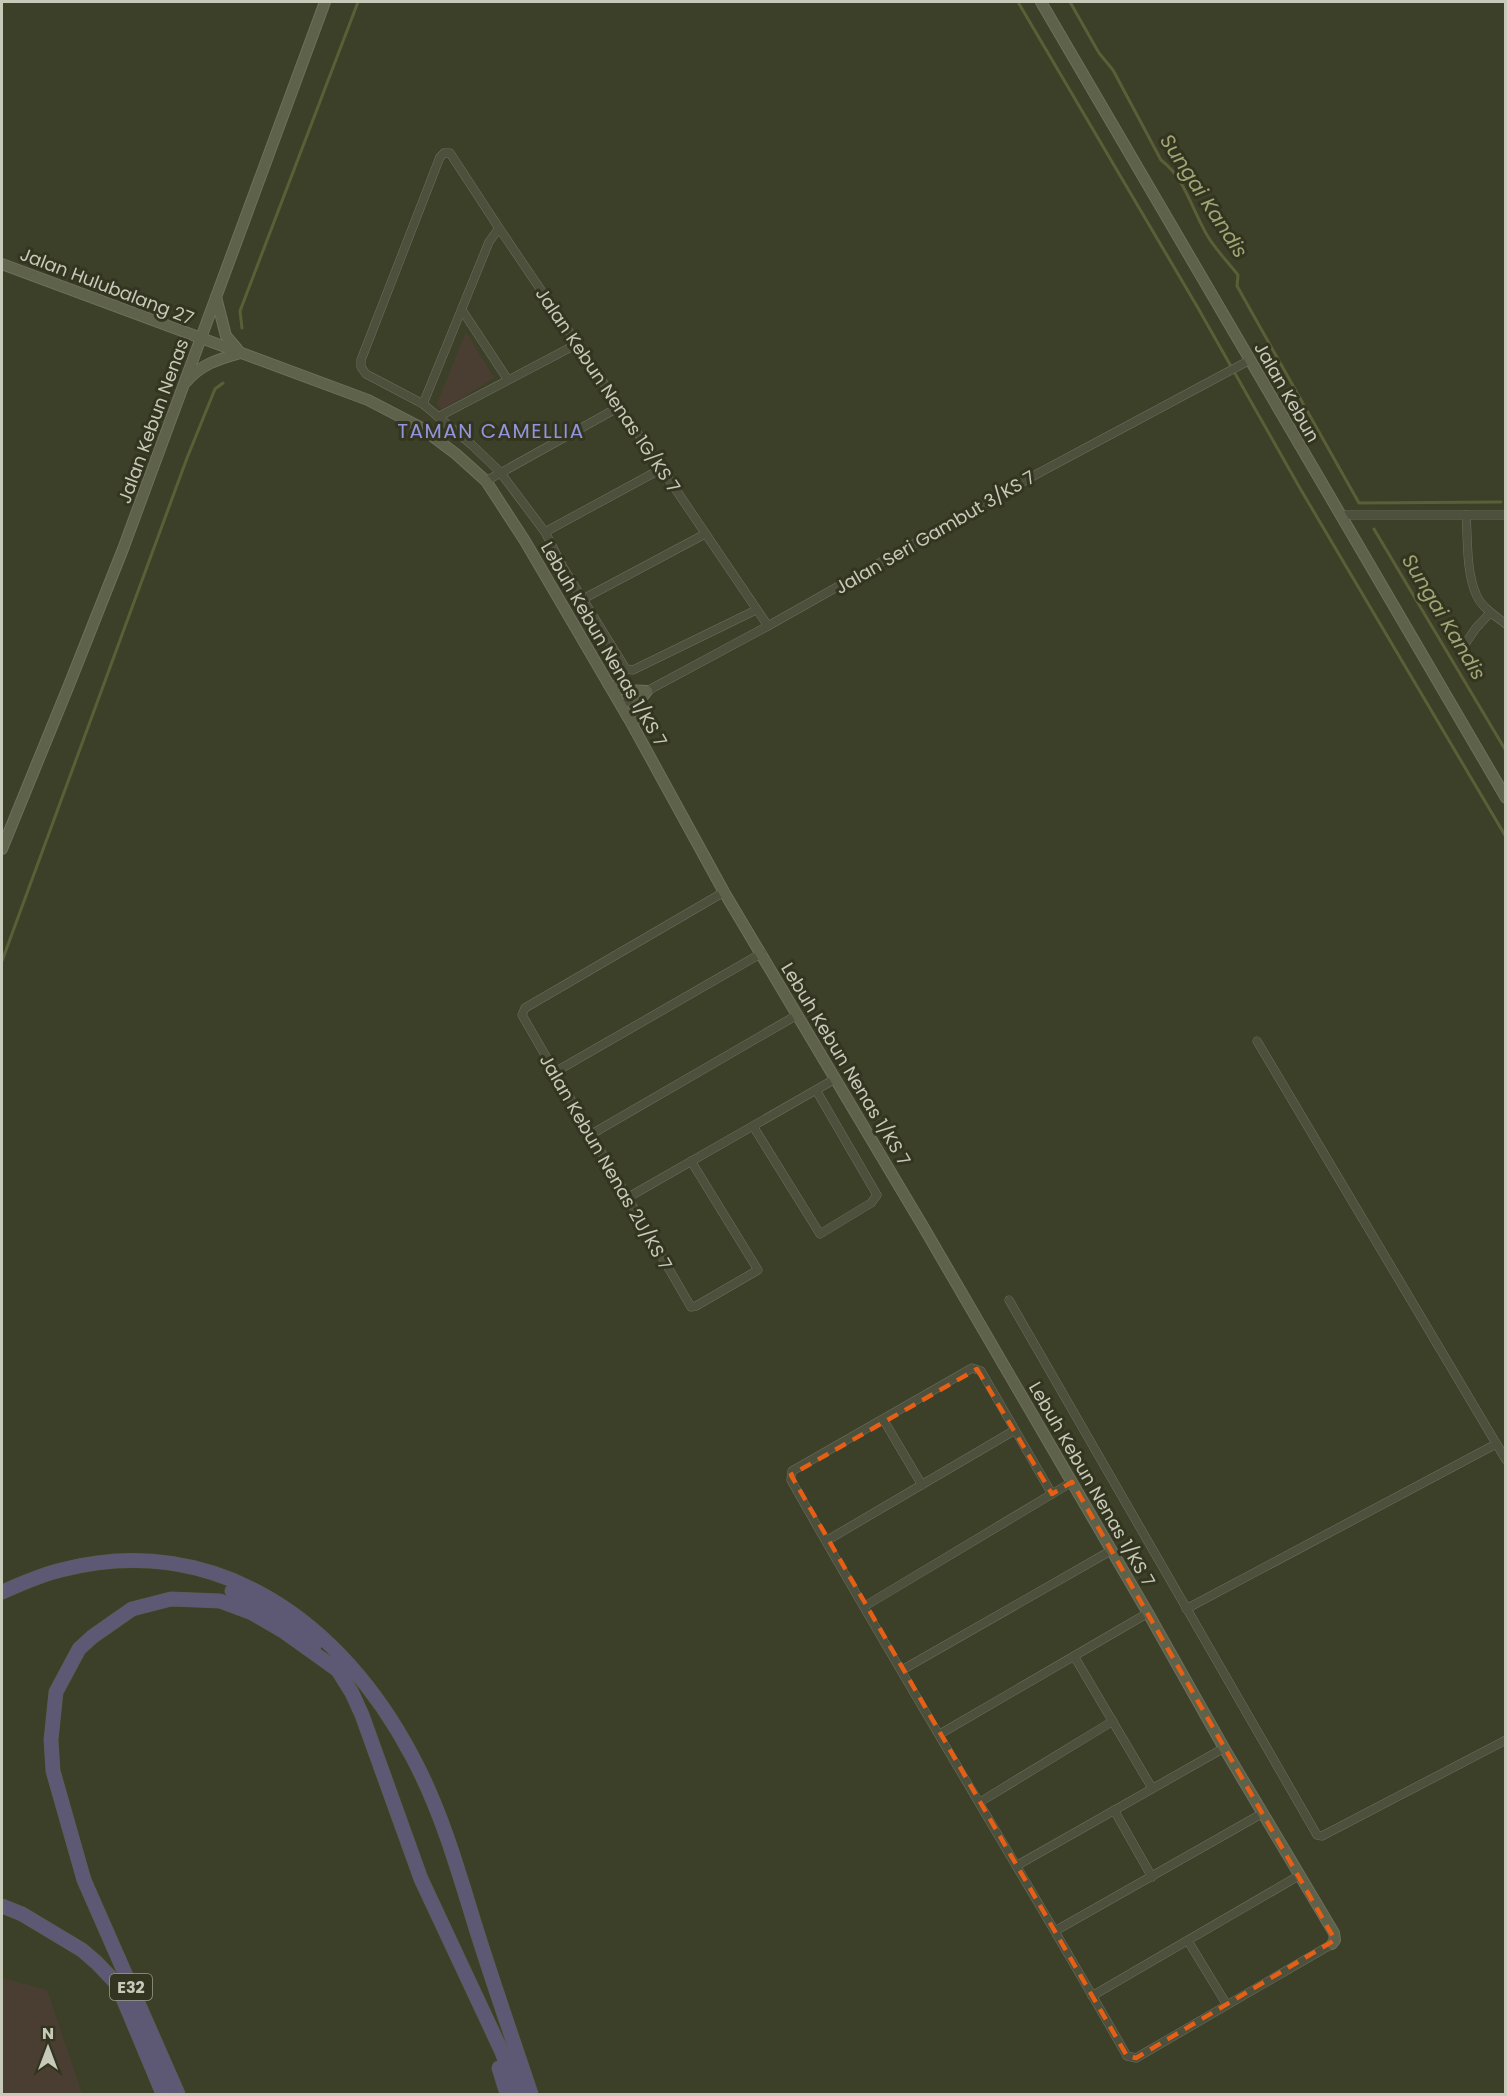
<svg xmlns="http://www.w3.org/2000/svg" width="1507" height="2096" viewBox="0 0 1507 2096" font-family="Poppins,sans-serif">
  <rect width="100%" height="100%" fill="#3d4028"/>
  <g fill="#4a3e32">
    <path d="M466,332l28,46 -52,32 -5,-6z"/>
    <path d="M2,1978l45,12 35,104h-80z"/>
  </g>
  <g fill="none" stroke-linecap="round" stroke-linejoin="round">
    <g stroke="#5a5f37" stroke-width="3">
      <path d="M1018,2l180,306 103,182 205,347"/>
      <path d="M1070,2l29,51 14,17 48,90c24,18 31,50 46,75 8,14 21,27 31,40l-1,11 122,217 142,-1"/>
      <path d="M242,328l-2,-17 118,-309"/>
      <path d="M1374,529l132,222"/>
      <path d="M2,961l185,-503 28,-69 8,-6"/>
    </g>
    <defs>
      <g id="street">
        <path d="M462,310l46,70"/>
        <path d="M423,404l66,-162 10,-14"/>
        <path d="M438,417l139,-73"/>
        <path d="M486,481l133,-74"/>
        <path d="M1341,515h165"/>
        <path d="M1466,515c2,25 0,56 10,79 5,13 19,22 30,30"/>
        <path d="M545,532l116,-63"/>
        <path d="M583,599l122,-65"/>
        <path d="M756,610l-123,60 -7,-1 -63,-102 -18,-35 -45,-60 -28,-27 -49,-41 -57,-30 -5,-7v-7l79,-203 4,-4h6l49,75 269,398"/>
        <path d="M1463,647l13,-19 14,-15"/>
        <path d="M621,705l147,-79 269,-152 213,-114"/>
        <path d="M1257,1041l249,419"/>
        <path d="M555,1072l207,-119"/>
        <path d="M753,1126l67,108 51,-31 6,-8 -61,-105"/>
        <path d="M590,1135l207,-120"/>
        <path d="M691,1161l67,109 -62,36 -5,1 -169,-292 3,-7 199,-116"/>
        <path d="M627,1198l208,-119"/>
        <path d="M1009,1300l308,535 5,1 184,-96"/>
        <path d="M883,1419l39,66"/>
        <path d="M1052,1494l-71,-123 -9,-3 -180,103 -1,9c109,194 226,383 336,576l9,2 196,-114"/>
        <path d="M826,1541l189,-111"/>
        <path d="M865,1606l207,-124"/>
        <path d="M1186,1609l310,-165"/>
        <path d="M1074,1656l78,132"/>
        <path d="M902,1670l210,-120"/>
        <path d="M940,1734l208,-121"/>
        <path d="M980,1802l133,-81"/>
        <path d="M1114,1810l38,67"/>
        <path d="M1016,1866l208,-118"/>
        <path d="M1055,1931l208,-118"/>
        <path d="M1188,1941l39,64"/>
        <path d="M1092,1996l208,-121"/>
      </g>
      <g id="secondary">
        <path d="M1041,2l465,796"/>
        <path d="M2,264l366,136 52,27 36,27 30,27 39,60 108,185 91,166 200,336 224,385 76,135 110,185 1,7 -3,4"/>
        <path d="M216,297l10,39 12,14"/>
        <path d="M186,382c15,-18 33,-23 54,-29"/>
        <path d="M609,685l16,5 22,1"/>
        <path d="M633,726l3,-20 11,-15"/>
        <path d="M2,849l67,-164 54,-136 202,-547"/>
      </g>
      <g id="highway">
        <path d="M232,1591l45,22 38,31"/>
        <path d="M2,1592c19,-8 38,-17 59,-22 156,-40 281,53 351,186 28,52 45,110 62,166 18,58 38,115 57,172"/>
        <path d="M334,1664l18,29 10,22 59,164 81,173 16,42"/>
        <path d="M2,1906l20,8 60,36 15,13 20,21 46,110"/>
        <path d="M499,2068l8,26"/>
        <path d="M178,2094l-94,-214 -31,-109 -2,-31 5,-48 23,-43 13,-12 40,-28 39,-10 49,2 32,12 31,18 56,40"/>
      </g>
    </defs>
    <use href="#street" stroke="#6d705d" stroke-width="9"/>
    <use href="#secondary" stroke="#6d705d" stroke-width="12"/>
    <use href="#highway" stroke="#5b5d4a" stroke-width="15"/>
    <use href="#street" stroke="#4d503c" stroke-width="8"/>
    <use href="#secondary" stroke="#5f624a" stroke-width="10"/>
    <use href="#highway" stroke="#5d5975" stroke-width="14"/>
  </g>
  <path fill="none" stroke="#e65f15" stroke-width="4.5" stroke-dasharray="12 8" stroke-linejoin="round" d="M977,1369l75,125 20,-12 263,458 -199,118 -9,-2 -336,-581z"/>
  <g text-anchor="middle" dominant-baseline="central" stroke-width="6" stroke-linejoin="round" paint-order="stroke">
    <rect fill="#333520" stroke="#9b9d8a" stroke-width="1.5" x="110" y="1974" width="42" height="26" rx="4.5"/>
    <g font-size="16" font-weight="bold" fill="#c7cab8">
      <text x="131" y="1987">E32</text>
    </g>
    <g font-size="18" fill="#c7cab8" stroke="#333520">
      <text transform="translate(107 286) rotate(21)">Jalan Hulubalang 27</text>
      <text transform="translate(608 390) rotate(56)">Jalan Kebun Nenas 1G/KS 7</text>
      <text transform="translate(1287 392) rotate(60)">Jalan Kebun</text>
      <text transform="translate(153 421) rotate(-70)">Jalan Kebun Nenas</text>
      <text transform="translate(935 532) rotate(-30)">Jalan Seri Gambut 3/KS 7</text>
      <text transform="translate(604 644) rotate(60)">Lebuh Kebun Nenas 1/KS 7</text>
      <text transform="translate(846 1064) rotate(59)">Lebuh Kebun Nenas 1/KS 7</text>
      <text transform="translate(606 1162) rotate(60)">Jalan Kebun Nenas 2U/KS 7</text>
      <text transform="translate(1092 1484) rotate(60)">Lebuh Kebun Nenas 1/KS 7</text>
    </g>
    <g font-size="20" font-style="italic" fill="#a1a674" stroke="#333520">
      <text transform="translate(1204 196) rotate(57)">Sungai Kandis</text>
      <text transform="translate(1444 617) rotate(59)">Sungai Kandis</text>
    </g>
    <g font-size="20" letter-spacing="1.5" fill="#9295db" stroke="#333520">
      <text x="491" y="431">TAMAN CAMELLIA</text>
    </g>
  </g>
  <rect width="1507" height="2096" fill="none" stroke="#c7cab8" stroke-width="6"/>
  <g transform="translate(48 2048)" stroke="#333520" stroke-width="4.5" paint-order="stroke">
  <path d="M0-4.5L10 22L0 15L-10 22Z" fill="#c7cab8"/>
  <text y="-9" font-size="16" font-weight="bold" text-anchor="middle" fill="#c7cab8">N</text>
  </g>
</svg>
